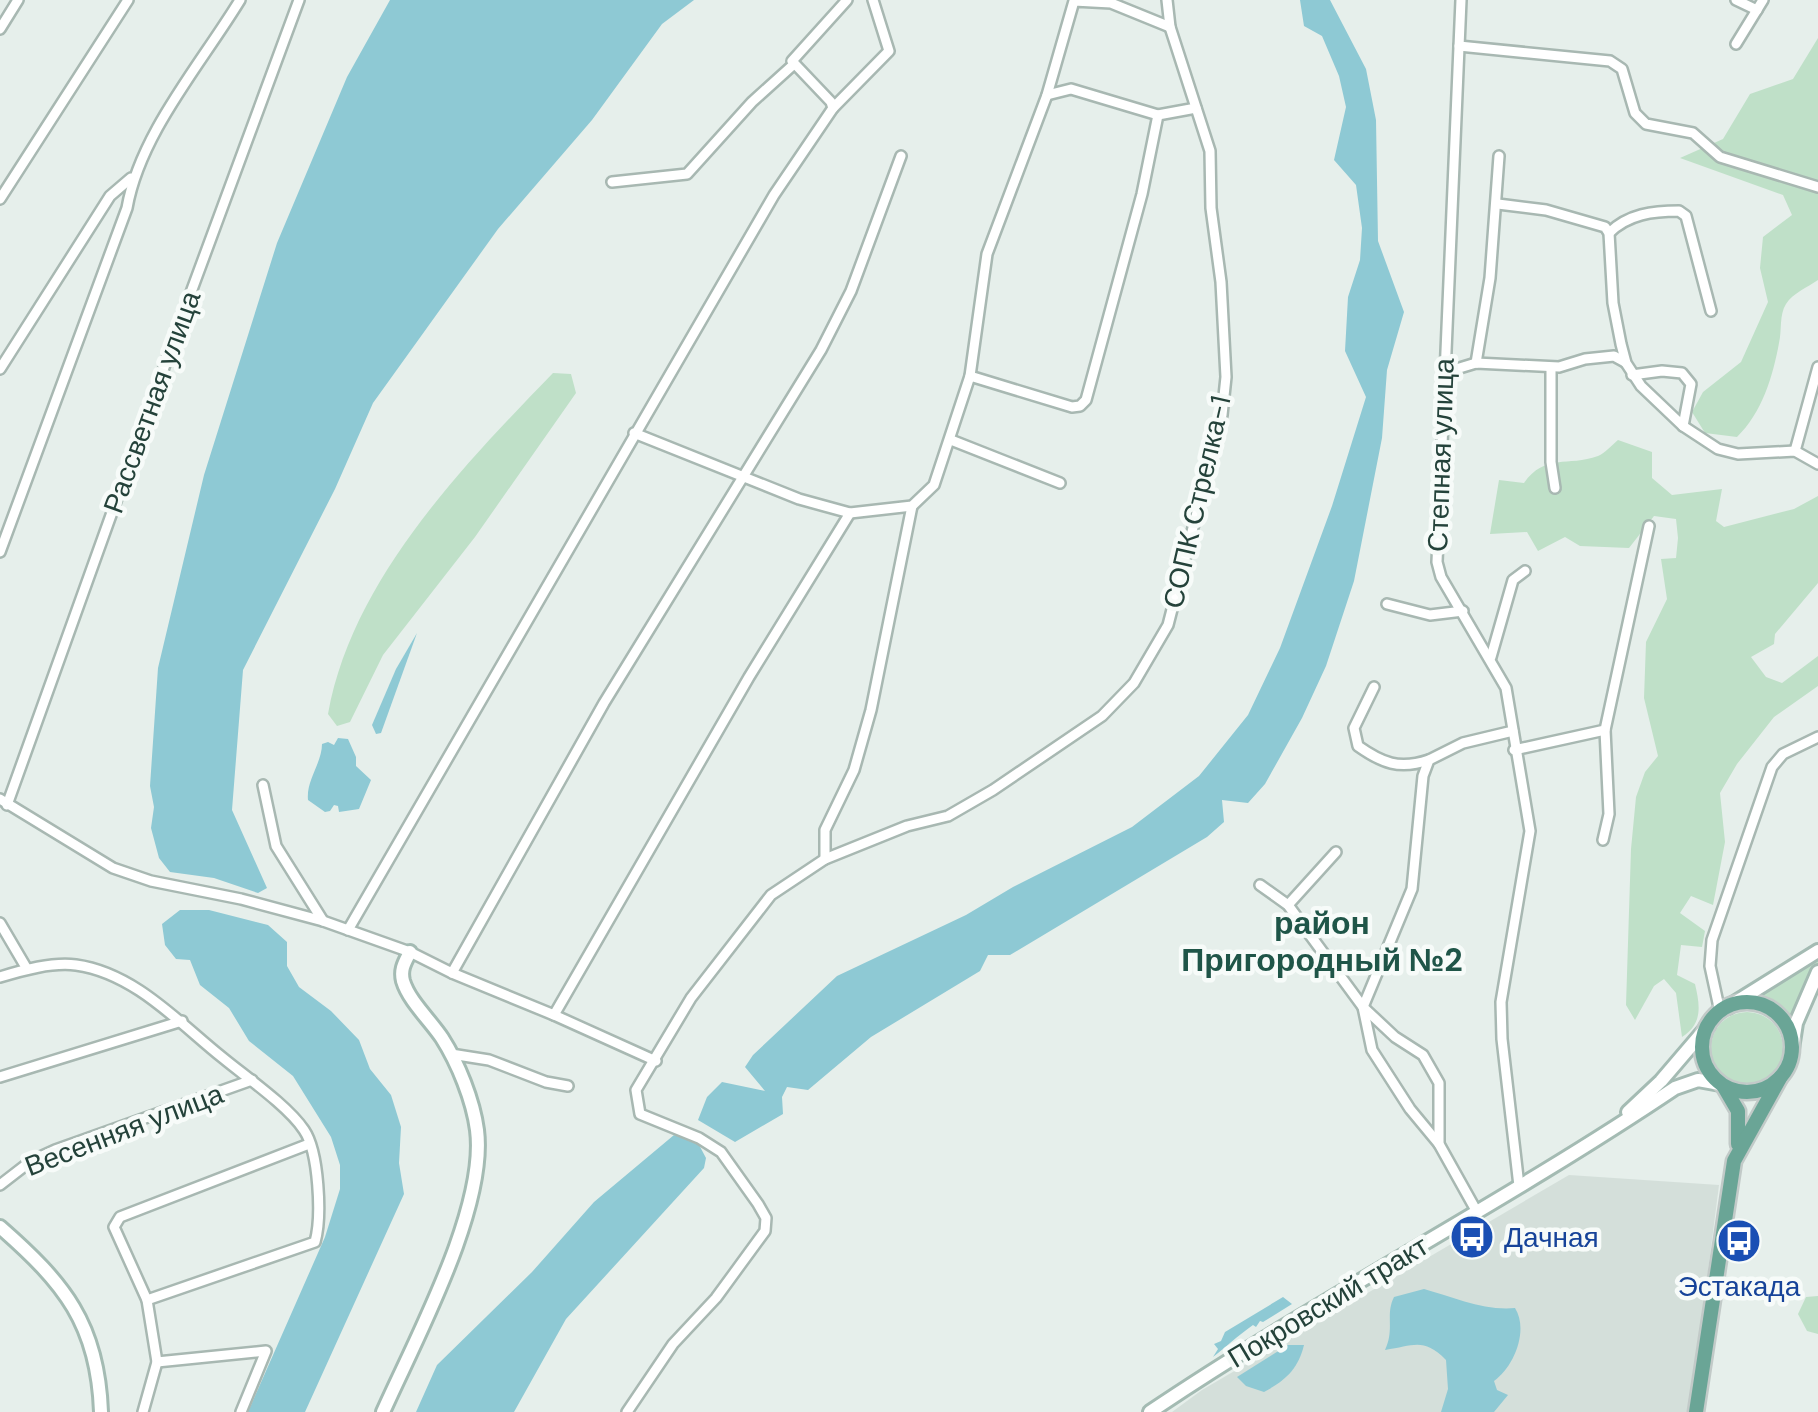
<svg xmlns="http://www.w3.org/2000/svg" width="1818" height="1412" viewBox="0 0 1818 1412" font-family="'DM Sans',sans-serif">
  <rect width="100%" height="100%" fill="#e6efeb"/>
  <path fill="#d4dfda" d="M1569,1175l150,10 -29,227h-518l30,-22z"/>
  <g fill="#bfe0c8">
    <path d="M1818,38v242c-10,7 -25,13 -32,24 -7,11 -4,26 -7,39 -6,33 -17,70 -42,94l-32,-4 -13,-21 11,-20 38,-30 27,-60 -8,-34 3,-31 29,-22 -9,-20 -103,-37 43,-19 27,-45 43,-15z"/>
    <path d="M553,373l18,1 5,19 -101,144 -92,118 -33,67 -13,4 -9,-12c24,-134 134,-247 225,-341z"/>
    <path d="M1618,440l34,12v26l20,17 50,-6 -6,32 8,6 70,-18 24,-13v87l-43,51 -1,10 -23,13 15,20 16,6 36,-27v30l-44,31 -37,47 -17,29 5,49 -12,63 -22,-9 -11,17 25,18 -3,16 -21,-2 -4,30 18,9c5,21 8,40 -13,53l-6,-44 -12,-14 -10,7 -19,34 -9,-15 5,-156 5,-52 9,-25 13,-16 -14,-58 2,-56 21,-43 -6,-40 15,-1 2,-20 -2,-19 -22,-3 -25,32 -49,-2 -15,-9 -27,14 -11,-19 -37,2 9,-54 25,3c21,-30 44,-16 74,-27 7,-3 14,-11 20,-16z"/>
    <path d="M1818,956v13l-24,60 -13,-16 -32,-14z"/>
    <circle cx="1747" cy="1048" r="36"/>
    <path d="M1818,1296v38l-11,-3 -9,-17 8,-17z"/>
  </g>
  <g fill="#8ec9d4">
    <path d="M390,0h304l-32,24 -70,96 -94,109 -125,174 -38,86 -92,181 -11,140 35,78 -9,5 -44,-15 -44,-6 -11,-14 -8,-30 3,-21 -4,-21 8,-118 46,-193 73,-232 70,-166z"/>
    <path d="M1300,0h30l36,69 10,51 2,121 26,71 -17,58 -5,68 -28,143 -28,85 -24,52 -37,66 -17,19 -26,-3 2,22 -17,15 -197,118h-22l-8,16 -109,66 -63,53 -21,-3 -5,10 1,17 -48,28 -37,-22 9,-23 15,-15 43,9 -20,-24 8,-12 84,-79 129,-61 47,-28 119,-60 67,-51 49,-61 32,-67 52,-142 34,-109 -21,-46 3,-54 12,-37 2,-32 -6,-43 -22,-25 12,-53 -7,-31 -17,-40 -18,-10z"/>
    <path d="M417,633l-36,100 -5,1 -4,-9 24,-56z"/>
    <path d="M338,738l10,1 8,18v9l15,14 -12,29 -20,3 -1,-6 -4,-1 -4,6 -5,1 -17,-12c-2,-20 14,-37 14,-56l6,-2 6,3z"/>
    <path d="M180,910h29l59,15 19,17v24l12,21 32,24 28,29 11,29 21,26 10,32 -2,36 5,31 -99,218h-57l77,-175 15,-48v-24l-9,-28 -38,-61 -44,-35 -20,-33 -29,-23 -10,-25 -14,-1 -11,-14 -3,-21z"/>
    <path d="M674,1135l24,8 8,15 -2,10 -138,151 -52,93h-98l21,-47 95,-93 62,-70z"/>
    <path d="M1424,1289c29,8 60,22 91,19 14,22 -1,59 -21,73l3,9 11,5 -14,17h-53l7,-23 -2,-29c-23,-23 -32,-14 -61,-10 10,-21 0,-35 9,-53z"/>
    <path d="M1283,1297l9,7 -29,18 -3,-1 -4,6 -3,-2c-17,12 -27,22 -40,32l5,-8 -4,-5 7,-3 4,-9z"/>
    <path d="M1288,1345h16c-6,24 -18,35 -40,47l-18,-6 -9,-9z"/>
  </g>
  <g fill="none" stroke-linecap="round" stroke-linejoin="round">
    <defs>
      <g id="street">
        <path d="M1461,0l-24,562 4,15 65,111 24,143 -29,171 1,37 17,147"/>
        <path d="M1736,0l21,10"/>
        <path d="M0,29l18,-29"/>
        <path d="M1736,44l27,-44"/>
        <path d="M1459,46l151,15 12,8 13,44 11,11 47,9 27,24 98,30"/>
        <path d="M1047,95l24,-6 87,26"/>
        <path d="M833,108l56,-57 -16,-51"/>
        <path d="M612,182l75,-8 65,-72 41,-37"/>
        <path d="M0,199l128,-199"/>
        <path d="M1498,204l48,6 59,17 4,6 4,70 8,41 5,19 15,23 42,40 35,23 20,5 57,-3 23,13"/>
        <path d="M1609,233c19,-19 44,-22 70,-22l7,5 25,95"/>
        <path d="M1476,363l14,-85 9,-122"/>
        <path d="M1551,368v94l4,26"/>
        <path d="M0,369l110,-173 21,-18"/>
        <path d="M1443,373l33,-10 83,4 26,-8 29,-3 11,6"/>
        <path d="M1632,375l30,-4 20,2 9,11 -8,42"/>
        <path d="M970,376l102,31 8,-1 6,-6 56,-206 16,-79 38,-7"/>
        <path d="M951,440l109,43"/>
        <path d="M1795,451l23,-84"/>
        <path d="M850,513l62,-7 22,-21 36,-109 17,-122 60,-159 27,-94 37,2 59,24"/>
        <path d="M0,552l127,-344c13,-74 74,-144 113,-208"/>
        <path d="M1387,604l43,11 33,-4"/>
        <path d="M1491,657l22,-77 12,-9"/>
        <path d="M1374,687l-20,41 4,18c24,17 41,24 71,14"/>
        <path d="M1514,750l91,-20 44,-204"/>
        <path d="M263,785l13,61 47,75"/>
        <path d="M0,799l113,69 38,13 90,18 82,22 87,31 42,21 102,42 195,-338 101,-164 -51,-14 -165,-66"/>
        <path d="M7,805l183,-510 109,-295"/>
        <path d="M1603,840l6,-26 -4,-84"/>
        <path d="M825,859v-29l29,-60 17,-60 41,-204"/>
        <path d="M1260,885l28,20 75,102 32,30 28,18 16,28v61l38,68"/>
        <path d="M1288,905l48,-53"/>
        <path d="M0,923l27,46"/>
        <path d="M348,930l426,-735 59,-87 -2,-6 -39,-41 55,-61"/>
        <path d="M452,973l152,-270 217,-353 30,-59 50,-135"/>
        <path d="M0,977c23,-7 52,-15 76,-12 59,8 104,59 147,93 23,19 65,48 81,72 15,22 18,87 11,112l-168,58"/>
        <path d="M1720,1012l-10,-46 2,-26 60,-173 11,-13 35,-17"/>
        <path d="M554,1015l102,46"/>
        <path d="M451,1054l38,6 57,22 22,4"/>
        <path d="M0,1077l182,-56"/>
        <path d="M1439,1144l-29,-35 -38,-59 -9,-43 49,-118 11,-113 6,-16 34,-17 50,-12"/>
        <path d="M0,1185l31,-24 24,-11 197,-70"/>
        <path d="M157,1362l109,-11 -25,61"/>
        <path d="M143,1412l14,-50 -10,-62 -33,-73 6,-10 189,-73"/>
        <path d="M627,1412l46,-68 43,-46 49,-67 1,-13 -8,-14 -37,-52 -22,-14 -59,-24 -4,-24 55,-92 80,-103 54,-36 82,-33 41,-10 45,-26 109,-74 32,-33 34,-58 54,-210 4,-38 -5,-95 -10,-74 -1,-57 -40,-124 -3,-27"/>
      </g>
      <g id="secondary">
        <path d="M1728,1007l90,-56"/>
        <path d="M1791,1055l5,-32 22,-51"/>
        <path d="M1628,1112l33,-31 47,-55"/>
        <path d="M0,1227c64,56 98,97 101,185"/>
        <path d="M383,1412c32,-72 104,-204 94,-282 -4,-30 -19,-67 -35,-92 -12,-18 -33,-37 -39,-57 -3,-12 2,-19 7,-29"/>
        <path d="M1150,1412c171,-115 354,-209 525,-324l23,-8 22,4"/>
      </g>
      <g id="primary">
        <circle cx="1747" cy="1047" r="45"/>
        <path d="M1724,1087l14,24v33"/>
        <path d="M1696,1412l38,-251 46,-83"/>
      </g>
    </defs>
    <use href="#street" stroke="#a8b8b2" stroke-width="14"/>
    <use href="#secondary" stroke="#a4bbb3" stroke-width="18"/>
    <use href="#primary" stroke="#c2cac8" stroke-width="19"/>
    <use href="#street" stroke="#fff" stroke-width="9"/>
    <use href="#secondary" stroke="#fff" stroke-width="12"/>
    <use href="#primary" stroke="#6aa596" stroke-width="14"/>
  </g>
  <defs>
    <symbol id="bus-disc" viewBox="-11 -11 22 22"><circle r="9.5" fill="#1a4fb4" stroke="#f7fbf9"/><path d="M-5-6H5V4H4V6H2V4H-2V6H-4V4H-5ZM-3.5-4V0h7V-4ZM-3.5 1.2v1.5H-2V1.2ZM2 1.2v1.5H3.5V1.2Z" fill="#fff"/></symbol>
  </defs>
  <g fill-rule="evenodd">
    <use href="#bus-disc" x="1447" y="1212" width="50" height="50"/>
    <use href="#bus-disc" x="1714" y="1216" width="50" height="50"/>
  </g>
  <g text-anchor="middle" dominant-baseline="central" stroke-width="9" stroke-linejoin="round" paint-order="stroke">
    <g font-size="28" fill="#24423a" stroke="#f7fbf9">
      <text transform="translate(152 402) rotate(-70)">Рассветная улица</text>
      <text transform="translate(1441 455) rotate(-88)">Степная улица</text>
      <text transform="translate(1197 502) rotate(-77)">СОПК Стрелка-1</text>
      <text transform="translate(124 1130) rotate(-21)">Весенняя улица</text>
      <text transform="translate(1328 1302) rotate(-31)">Покровский тракт</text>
    </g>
    <g font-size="28" fill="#164399" stroke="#f7fbf9" text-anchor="start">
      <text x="1504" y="1237">Дачная</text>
      <text x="1739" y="1286" text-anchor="middle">Эстакада</text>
    </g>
    <g font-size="32" font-weight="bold" fill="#1f5548" stroke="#f7fbf9">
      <text x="1322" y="923">район<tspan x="1322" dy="37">Пригородный №2</tspan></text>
    </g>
  </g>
</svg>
